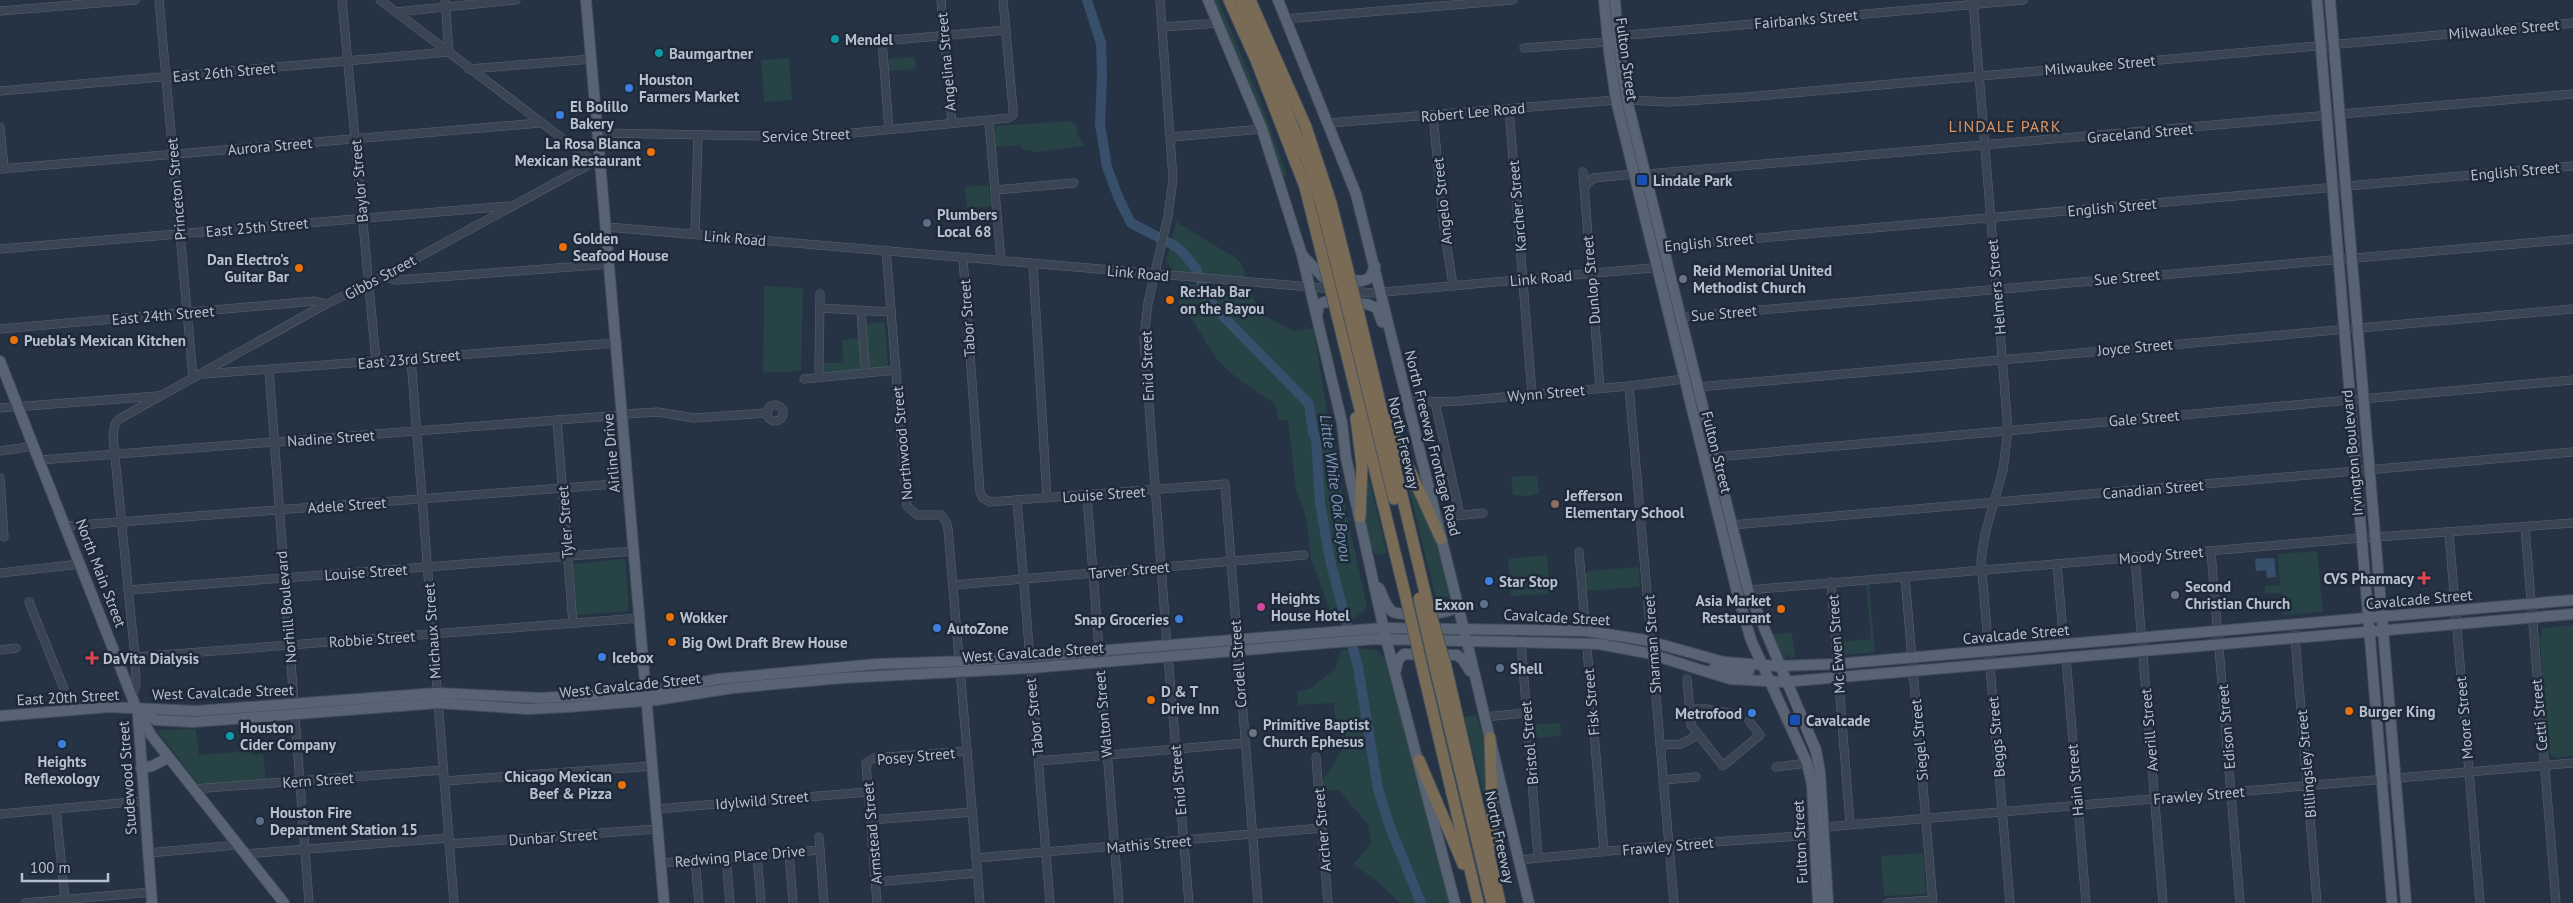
<svg xmlns="http://www.w3.org/2000/svg" width="2573" height="903" viewBox="0 0 2573 903" font-family="'PT Sans',sans-serif">
  <rect width="100%" height="100%" fill="#253344"/>
  <g fill="#274345">
    <path d="M1211,0h7l40,94 29,81 -5,2z"/>
    <path d="M915,57l1,12 -28,2 -1,-12z"/>
    <path d="M789,58l3,42 -28,2 -3,-42z"/>
    <path d="M1069,121l7,4 2,11 7,10 -50,6 -13,-3 -1,-4 -26,2 1,-21z"/>
    <path d="M989,185l2,21 -24,2 -2,-21z"/>
    <path d="M1170,218l66,40 8,10 1,10 -71,-7 -8,-9 10,-40 -6,-2z"/>
    <path d="M1184,283l64,8 17,25 28,15 20,-3 25,147 29,132 -13,12 -21,-1 -22,-59 -5,-42 -10,-27 -8,-70h-9l-4,-16c-19,-14 -42,-26 -57,-44 -14,-17 -21,-40 -39,-54v-12z"/>
    <path d="M764,286l39,2 -2,83 -38,2z"/>
    <path d="M885,322l3,45 -67,7v-11h22l-1,-23 17,-2 2,28h7l-3,-42z"/>
    <path d="M1366,467l21,86 -12,2 -8,-21 -4,-21z"/>
    <path d="M1405,472l31,68 14,56 -14,3z"/>
    <path d="M1537,475l2,18 -12,3 -14,-1 -2,-18z"/>
    <path d="M2317,551l6,61 -40,3 -2,-22h-16v-7l15,-1 -2,-31z"/>
    <path d="M1547,555l3,39 -39,2 -3,-37z"/>
    <path d="M625,559l4,52 -52,4 -4,-51z"/>
    <path d="M1639,567l1,20 -54,4 -2,-17 4,-3z"/>
    <path d="M1866,584h3l6,68 -34,3 -2,-13 32,-3z"/>
    <path d="M2573,625v131l-18,2 -6,-5 -9,-111 2,-14z"/>
    <path d="M1792,633l3,24 -5,1v-3h-4l-1,4 -4,-2 -9,-23z"/>
    <path d="M1364,649l12,1 12,12 63,241h-51l-25,-24 -22,-14 18,-22 -3,-19 -30,-34 -16,1 -1,-8 22,-34 -10,-46 -35,2 -1,-13 14,-4 25,-20 5,-18z"/>
    <path d="M1476,715l9,27v57l-21,-82z"/>
    <path d="M1560,723l1,13 -30,2 -1,-13z"/>
    <path d="M196,729l3,26 52,-4 1,4 11,-1 3,27 -68,3 -41,-54z"/>
    <path d="M1923,853l3,41 -42,2 -3,-40z"/>
  </g>
  <path fill="#384f6c" d="M2274,558l2,19 -9,1 -1,-8 -10,1 -1,-12z"/>
  <g fill="none" stroke-linecap="round" stroke-linejoin="round">
    <path stroke="#384f6c" stroke-width="10" d="M1087,0l14,43 1,34 -2,47 7,43 12,32 12,24 46,24 8,8 11,14 12,29 13,16 88,90 4,29 3,6 4,64 10,57 28,107 20,122 12,38 31,76"/>
    <defs>
      <g id="minor">
        <path d="M159,0l34,378"/>
        <path d="M342,0l34,361"/>
        <path d="M380,0l212,161"/>
        <path d="M941,0l11,123"/>
        <path d="M1160,0l13,179 -5,37 -20,87 -4,35 23,307"/>
        <path d="M1973,0l35,430 -5,40 -18,64 -4,26 29,343"/>
        <path d="M0,11l135,-11"/>
        <path d="M396,12l120,-12"/>
        <path d="M1284,19l229,-19"/>
        <path d="M1163,27l56,-4"/>
        <path d="M1618,36l405,-36"/>
        <path d="M1524,48l84,-6"/>
        <path d="M469,69l123,-10"/>
        <path d="M0,91l449,-39 -4,-52"/>
        <path d="M1627,100l42,2 77,-5 827,-74"/>
        <path d="M1509,109l23,285"/>
        <path d="M1433,115l11,112 9,59"/>
        <path d="M989,121l12,140"/>
        <path d="M1329,123l287,-23"/>
        <path d="M0,127l4,42"/>
        <path d="M889,129l-7,-88 124,-11"/>
        <path d="M599,133l212,4 198,-19 4,-3v-6l-10,-109"/>
        <path d="M1172,137l90,-8"/>
        <path d="M0,169l540,-46"/>
        <path d="M1583,172l17,216"/>
        <path d="M1647,174l926,-80"/>
        <path d="M1584,187l9,-9 42,-4"/>
        <path d="M995,190l79,-7"/>
        <path d="M607,227l727,62"/>
        <path d="M695,234l3,-98"/>
        <path d="M1658,247l915,-81"/>
        <path d="M0,249l509,-43"/>
        <path d="M886,250l21,256 10,9h24l5,7 2,7 32,374"/>
        <path d="M963,258l17,234 3,6 7,4 235,-18 33,419"/>
        <path d="M1033,264l14,234"/>
        <path d="M382,277l16,3 212,-16"/>
        <path d="M1350,291l23,2 289,-26"/>
        <path d="M820,308l71,4"/>
        <path d="M861,312l4,53"/>
        <path d="M1681,317l892,-78"/>
        <path d="M0,329l315,-28 11,3"/>
        <path d="M411,359l43,544"/>
        <path d="M269,370l40,533"/>
        <path d="M819,370l1,-76"/>
        <path d="M204,374l413,-31"/>
        <path d="M804,379l92,-9"/>
        <path d="M1629,386l45,517"/>
        <path d="M1698,387l875,-78"/>
        <path d="M1407,397l28,5 25,-1 169,-15 55,-7"/>
        <path d="M1435,402l25,113"/>
        <circle cx="775" cy="413" r="8"/>
        <path d="M0,408l158,-12"/>
        <path d="M623,414l35,-2 36,6 73,-5"/>
        <path d="M557,420l16,204"/>
        <path d="M0,451l34,-5"/>
        <path d="M1715,457l858,-77"/>
        <path d="M40,460l583,-45"/>
        <path d="M0,478l4,59"/>
        <path d="M1087,496l32,407"/>
        <path d="M1017,500l33,403"/>
        <path d="M1436,518l47,-5"/>
        <path d="M1732,525l841,-73"/>
        <path d="M67,526l561,-43"/>
        <path d="M2525,527l31,376"/>
        <path d="M2449,533l31,370"/>
        <path d="M2211,551l29,352"/>
        <path d="M1579,552l25,300"/>
        <path d="M2135,557l28,346"/>
        <path d="M2057,564l7,80"/>
        <path d="M0,573l80,-9"/>
        <path d="M1905,577l28,326"/>
        <path d="M1831,582l19,242"/>
        <path d="M953,585l351,-30"/>
        <path d="M128,590l506,-39"/>
        <path d="M1748,590l613,-52 212,-15"/>
        <path d="M29,602l43,107"/>
        <path d="M2294,625l23,278"/>
        <path d="M1520,629l18,228"/>
        <path d="M0,650l16,-2"/>
        <path d="M1168,656l21,247"/>
        <path d="M135,657l505,-39"/>
        <path d="M2066,657l20,246"/>
        <path d="M1687,679l4,46 32,41 37,-31 -11,-14"/>
        <path d="M133,694l3,-10 -1,-27 -22,-220 2,-13 4,-5 207,-115 43,-20 232,-126"/>
        <path d="M1689,709h17l29,5"/>
        <path d="M1484,717l42,-4"/>
        <path d="M1660,745l21,-1 17,-9"/>
        <path d="M1316,757l12,146"/>
        <path d="M1039,761l206,-18"/>
        <path d="M1776,767l31,-4"/>
        <path d="M1663,780l33,-3"/>
        <path d="M444,781l208,-15"/>
        <path d="M193,789l250,-19"/>
        <path d="M56,809l9,91"/>
        <path d="M656,809l212,-17"/>
        <path d="M0,814l143,-13"/>
        <path d="M870,820l103,-8"/>
        <path d="M1825,827l748,-64"/>
        <path d="M819,837l5,66"/>
        <path d="M449,844l208,-15"/>
        <path d="M789,852l4,51"/>
        <path d="M148,853l89,-8"/>
        <path d="M245,854l204,-16"/>
        <path d="M757,855l4,48"/>
        <path d="M726,857l4,46"/>
        <path d="M976,858l346,-30"/>
        <path d="M695,860l4,43"/>
        <path d="M1520,860l149,-15 146,-10"/>
        <path d="M660,863l160,-13"/>
        <path d="M876,882l101,-9"/>
        <path d="M25,903l126,-11"/>
        <path d="M877,903l-11,-140 8,-5 93,-7"/>
        <path d="M1888,903l44,-3"/>
      </g>
      <g id="major">
        <path d="M586,0l78,903"/>
        <path d="M1208,0l54,129 40,126 40,168 4,35 40,181 69,264"/>
        <path d="M1278,0l78,194 111,448 62,261"/>
        <path d="M1604,0l5,52 7,48 121,492 14,48 56,123 5,21 6,119"/>
        <path d="M1615,0l3,43 9,57 121,490 68,160 4,22 8,131"/>
        <path d="M2317,0l75,903"/>
        <path d="M2330,0l76,903"/>
        <path d="M1304,257l19,20 39,4 8,-3 5,-12"/>
        <path d="M1317,316l2,-11 5,-3 43,2 10,4 5,14"/>
        <path d="M0,361l137,349 14,25 133,168"/>
        <path d="M1379,588c4,8 7,20 14,24 10,4 54,3 61,-4l2,-10"/>
        <path d="M1713,669l36,2"/>
        <path d="M1396,670l2,-10 6,-6 53,1 6,5 7,11"/>
        <path d="M140,712l16,8 37,2 245,-19 90,6 40,-2 88,-7 77,-12 109,-10 188,-10 345,-29 224,5 48,9 83,26 53,3 790,-68"/>
        <path d="M138,715l14,188"/>
        <path d="M0,716l109,-9 87,4 241,-18 103,5 51,-3 64,-4 63,-12 159,-15 94,-3 412,-33 203,3 59,9 79,22 52,4 61,-2 736,-64"/>
        <path d="M141,768l11,-2 16,-8"/>
      </g>
      <g id="highway">
        <path d="M1229,0l27,60 49,127 20,80"/>
        <path d="M1241,0l67,163 13,40 16,64"/>
        <path d="M1250,0l56,127 25,76 16,64"/>
        <path d="M1337,315l69,283"/>
        <path d="M1350,318l44,181"/>
        <path d="M1360,319l67,282"/>
        <path d="M1356,418l6,47 -2,52"/>
        <path d="M1387,420l54,119"/>
        <path d="M1422,667l56,236"/>
        <path d="M1435,667l57,236"/>
        <path d="M1446,667l54,236"/>
        <path d="M1490,738l3,99 -2,11"/>
        <path d="M1419,760l44,104"/>
      </g>
    </defs>
    <use href="#minor" stroke="#586371" stroke-width="9"/>
    <use href="#major" stroke="#434e5d" stroke-width="12"/>
    <use href="#highway" stroke="#44505e" stroke-width="13"/>
    <use href="#minor" stroke="#3a4554" stroke-width="8"/>
    <use href="#major" stroke="#586474" stroke-width="10"/>
    <use href="#highway" stroke="#7a6b56" stroke-width="11"/>
    <path stroke="#5c697b" stroke-width="1" d="M1612,0l13,95 115,481 77,191 8,136"/>
    <defs>
      <g id="highway-bridge">
        <path d="M1325,267l12,48"/>
        <path d="M1337,267l13,51"/>
        <path d="M1347,267l13,52"/>
        <path d="M1406,598l16,69"/>
        <path d="M1419,598l16,69"/>
        <path d="M1427,601l19,66"/>
      </g>
    </defs>
    <use href="#highway-bridge" stroke="#44505e" stroke-width="13" stroke-linecap="butt"/>
    <use href="#highway-bridge" stroke="#7a6b56" stroke-width="11"/>
  </g>
  <g fill="#0f9aa8" stroke="#1e2a39" stroke-width="2">
    <circle cx="835" cy="39" r="5"/>
    <circle cx="659" cy="53" r="5"/>
    <circle cx="230" cy="736" r="5"/>
  </g>
  <g fill="#3f7fe0" stroke="#1e2a39" stroke-width="2">
    <circle cx="629" cy="88" r="5"/>
    <circle cx="560" cy="115" r="5"/>
    <circle cx="1489" cy="581" r="5"/>
    <circle cx="1179" cy="619" r="5"/>
    <circle cx="937" cy="628" r="5"/>
    <circle cx="602" cy="657" r="5"/>
    <circle cx="1752" cy="713" r="5"/>
    <circle cx="62" cy="744" r="5"/>
  </g>
  <g fill="#e8710a" stroke="#1e2a39" stroke-width="2">
    <circle cx="651" cy="152" r="5"/>
    <circle cx="563" cy="247" r="5"/>
    <circle cx="299" cy="268" r="5"/>
    <circle cx="1170" cy="300" r="5"/>
    <circle cx="14" cy="340" r="5"/>
    <circle cx="1781" cy="609" r="5"/>
    <circle cx="670" cy="617" r="5"/>
    <circle cx="672" cy="642" r="5"/>
    <circle cx="1151" cy="700" r="5"/>
    <circle cx="2349" cy="711" r="5"/>
    <circle cx="622" cy="785" r="5"/>
  </g>
  <g fill="#1a4fb4" stroke="#1e2a39" stroke-width="2">
    <rect x="1636" y="174" width="12" height="12" rx="2.5"/>
    <rect x="1789" y="714" width="12" height="12" rx="2.5"/>
  </g>
  <g fill="#5c6f8a" stroke="#1e2a39" stroke-width="2">
    <circle cx="927" cy="223" r="5"/>
    <circle cx="1484" cy="604" r="5"/>
    <circle cx="1500" cy="668" r="5"/>
    <circle cx="260" cy="821" r="5"/>
  </g>
  <g fill="#6b7280" stroke="#1e2a39" stroke-width="2">
    <circle cx="1683" cy="279" r="5"/>
    <circle cx="2175" cy="595" r="5"/>
    <circle cx="1253" cy="733" r="5"/>
  </g>
  <circle fill="#8d6e63" stroke="#1e2a39" stroke-width="2" cx="1555" cy="504" r="5"/>
  <g fill="#e0444e" stroke="#1e2a39" stroke-width="2">
    <path d="M2421.5 570.5h5v5h5v5h-5v5h-5v-5h-5v-5h5z"/>
    <path d="M89.5 650.5h5v5h5v5h-5v5h-5v-5h-5v-5h5z"/>
  </g>
  <circle fill="#d1479c" stroke="#1e2a39" stroke-width="2" cx="1261" cy="607" r="5"/>
  <g text-anchor="middle" dominant-baseline="central" stroke-width="5" stroke-linejoin="round" paint-order="stroke">
    <g font-size="15" fill="#b7c0cd" stroke="#1e2a39">
      <text transform="translate(1806 19) rotate(-5)">Fairbanks Street</text>
      <text transform="translate(2504 29) rotate(-5)">Milwaukee Street</text>
      <text transform="translate(1627 59) rotate(82)">Fulton Street</text>
      <text transform="translate(946 62) rotate(-95)">Angelina Street</text>
      <text transform="translate(2100 65) rotate(-5)">Milwaukee Street</text>
      <text transform="translate(224 72) rotate(-5)">East 26th Street</text>
      <text transform="translate(1473 112) rotate(-5)">Robert Lee Road</text>
      <text transform="translate(2140 133) rotate(-5)">Graceland Street</text>
      <text transform="translate(806 135) rotate(-2)">Service Street</text>
      <text transform="translate(270 146) rotate(-5)">Aurora Street</text>
      <text transform="translate(2515 171) rotate(-5)">English Street</text>
      <text transform="translate(359 181) rotate(-95)">Baylor Street</text>
      <text transform="translate(176 189) rotate(-95)">Princeton Street</text>
      <text transform="translate(1442 201) rotate(-96)">Angelo Street</text>
      <text transform="translate(1517 206) rotate(-95)">Karcher Street</text>
      <text transform="translate(2112 207) rotate(-5)">English Street</text>
      <text transform="translate(257 227) rotate(-5)">East 25th Street</text>
      <text transform="translate(735 238) rotate(5)">Link Road</text>
      <text transform="translate(1709 242) rotate(-5)">English Street</text>
      <text transform="translate(1138 273) rotate(5)">Link Road</text>
      <text transform="translate(380 277) rotate(-28)">Gibbs Street</text>
      <text transform="translate(2127 277) rotate(-5)">Sue Street</text>
      <text transform="translate(1541 278) rotate(-5)">Link Road</text>
      <text transform="translate(1591 280) rotate(-95)">Dunlop Street</text>
      <text transform="translate(1996 287) rotate(-95)">Helmers Street</text>
      <text transform="translate(1724 313) rotate(-5)">Sue Street</text>
      <text transform="translate(163 315) rotate(-5)">East 24th Street</text>
      <text transform="translate(967 318) rotate(-94)">Tabor Street</text>
      <text transform="translate(2135 347) rotate(-5)">Joyce Street</text>
      <text transform="translate(409 359) rotate(-5)">East 23rd Street</text>
      <text transform="translate(1147 366) rotate(-92)">Enid Street</text>
      <text transform="translate(1546 393) rotate(-5)">Wynn Street</text>
      <text transform="translate(2144 418) rotate(-5)">Gale Street</text>
      <text transform="translate(331 438) rotate(-4)">Nadine Street</text>
      <text transform="translate(902 443) rotate(-95)">Northwood Street</text>
      <text transform="translate(1404 443) rotate(77)">North Freeway</text>
      <text transform="translate(1433 443) rotate(76)">North Freeway Frontage Road</text>
      <text transform="translate(1717 452) rotate(76)">Fulton Street</text>
      <text transform="translate(611 453) rotate(-95)">Airline Drive</text>
      <text transform="translate(2352 453) rotate(-95)">Irvington Boulevard</text>
      <text transform="translate(2153 489) rotate(-5)">Canadian Street</text>
      <text transform="translate(1104 494) rotate(-4)">Louise Street</text>
      <text transform="translate(347 505) rotate(-4)">Adele Street</text>
      <text transform="translate(565 522) rotate(-94)">Tyler Street</text>
      <text transform="translate(2161 555) rotate(-5)">Moody Street</text>
      <text transform="translate(1129 570) rotate(-5)">Tarver Street</text>
      <text transform="translate(366 572) rotate(-4)">Louise Street</text>
      <text transform="translate(101 573) rotate(69)">North Main Street</text>
      <text transform="translate(2419 599) rotate(-5)">Cavalcade Street</text>
      <text transform="translate(286 607) rotate(-95)">Norhill Boulevard</text>
      <text transform="translate(1557 617) rotate(3)">Cavalcade Street</text>
      <text transform="translate(432 631) rotate(-94)">Michaux Street</text>
      <text transform="translate(2016 634) rotate(-5)">Cavalcade Street</text>
      <text transform="translate(372 639) rotate(-4)">Robbie Street</text>
      <text transform="translate(1652 644) rotate(-94)">Sharman Street</text>
      <text transform="translate(1836 644) rotate(-94)">Mc Ewen Street</text>
      <text transform="translate(1033 652) rotate(-4)">West Cavalcade Street</text>
      <text transform="translate(1238 664) rotate(-94)">Cordell Street</text>
      <text transform="translate(630 685) rotate(-6)">West Cavalcade Street</text>
      <text transform="translate(223 692) rotate(-2)">West Cavalcade Street</text>
      <text transform="translate(68 697) rotate(-3)">East 20th Street</text>
      <text transform="translate(1591 702) rotate(-95)">Fisk Street</text>
      <text transform="translate(1103 714) rotate(-95)">Walton Street</text>
      <text transform="translate(2539 715) rotate(-95)">Cetti Street</text>
      <text transform="translate(1034 717) rotate(-96)">Tabor Street</text>
      <text transform="translate(2464 718) rotate(-95)">Moore Street</text>
      <text transform="translate(2226 727) rotate(-95)">Edison Street</text>
      <text transform="translate(2149 730) rotate(-95)">Averill Street</text>
      <text transform="translate(1996 737) rotate(-95)">Beggs Street</text>
      <text transform="translate(1919 740) rotate(-95)">Siegel Street</text>
      <text transform="translate(1529 743) rotate(-95)">Bristol Street</text>
      <text transform="translate(916 756) rotate(-5)">Posey Street</text>
      <text transform="translate(2306 764) rotate(-95)">Billingsley Street</text>
      <text transform="translate(127 778) rotate(-94)">Studewood Street</text>
      <text transform="translate(318 780) rotate(-4)">Kern Street</text>
      <text transform="translate(1178 780) rotate(-95)">Enid Street</text>
      <text transform="translate(2075 780) rotate(-95)">Hain Street</text>
      <text transform="translate(2199 795) rotate(-5)">Frawley Street</text>
      <text transform="translate(762 800) rotate(-5)">Idylwild Street</text>
      <text transform="translate(1322 830) rotate(-95)">Archer Street</text>
      <text transform="translate(872 833) rotate(-95)">Armstead Street</text>
      <text transform="translate(553 837) rotate(-4)">Dunbar Street</text>
      <text transform="translate(1500 837) rotate(78)">North Freeway</text>
      <text transform="translate(1800 842) rotate(-93)">Fulton Street</text>
      <text transform="translate(1149 844) rotate(-5)">Mathis Street</text>
      <text transform="translate(1668 846) rotate(-5)">Frawley Street</text>
      <text transform="translate(740 856) rotate(-5)">Redwing Place Drive</text>
    </g>
    <g font-size="15" font-weight="bold" fill="#b7c0cd" stroke="#1e2a39" text-anchor="start">
      <text x="845" y="39">Mendel</text>
      <text x="669" y="53">Baumgartner</text>
      <text x="639" y="79">Houston<tspan x="639" dy="17">Farmers Market</tspan></text>
      <text x="570" y="106">El Bolillo<tspan x="570" dy="17">Bakery</tspan></text>
      <text x="641" y="143" text-anchor="end">La Rosa Blanca<tspan x="641" dy="17">Mexican Restaurant</tspan></text>
      <text x="1653" y="180">Lindale Park</text>
      <text x="937" y="214">Plumbers<tspan x="937" dy="17">Local 68</tspan></text>
      <text x="573" y="238">Golden<tspan x="573" dy="17">Seafood House</tspan></text>
      <text x="289" y="259" text-anchor="end">Dan Electro's<tspan x="289" dy="17">Guitar Bar</tspan></text>
      <text x="1693" y="270">Reid Memorial United<tspan x="1693" dy="17">Methodist Church</tspan></text>
      <text x="1180" y="291">Re:Hab Bar<tspan x="1180" dy="17">on the Bayou</tspan></text>
      <text x="24" y="340">Puebla's Mexican Kitchen</text>
      <text x="1565" y="495">Jefferson<tspan x="1565" dy="17">Elementary School</tspan></text>
      <text x="2414" y="578" text-anchor="end">CVS Pharmacy</text>
      <text x="1499" y="581">Star Stop</text>
      <text x="2185" y="586">Second<tspan x="2185" dy="17">Christian Church</tspan></text>
      <text x="1271" y="598">Heights<tspan x="1271" dy="17">House Hotel</tspan></text>
      <text x="1771" y="600" text-anchor="end">Asia Market<tspan x="1771" dy="17">Restaurant</tspan></text>
      <text x="1474" y="604" text-anchor="end">Exxon</text>
      <text x="680" y="617">Wokker</text>
      <text x="1169" y="619" text-anchor="end">Snap Groceries</text>
      <text x="947" y="628">AutoZone</text>
      <text x="682" y="642">Big Owl Draft Brew House</text>
      <text x="612" y="657">Icebox</text>
      <text x="103" y="658">DaVita Dialysis</text>
      <text x="1510" y="668">Shell</text>
      <text x="1161" y="691">D &amp; T<tspan x="1161" dy="17">Drive Inn</tspan></text>
      <text x="2359" y="711">Burger King</text>
      <text x="1742" y="713" text-anchor="end">Metrofood</text>
      <text x="1806" y="720">Cavalcade</text>
      <text x="1263" y="724">Primitive Baptist<tspan x="1263" dy="17">Church Ephesus</tspan></text>
      <text x="240" y="727">Houston<tspan x="240" dy="17">Cider Company</tspan></text>
      <text x="62" y="761" text-anchor="middle">Heights<tspan x="62" dy="17">Reflexology</tspan></text>
      <text x="612" y="776" text-anchor="end">Chicago Mexican<tspan x="612" dy="17">Beef &amp; Pizza</tspan></text>
      <text x="270" y="812">Houston Fire<tspan x="270" dy="17">Department Station 15</tspan></text>
    </g>
    <g font-size="16" letter-spacing="1" fill="#dd9562" stroke="#1e2a39">
      <text x="2005" y="126">LINDALE PARK</text>
    </g>
    <g font-size="16" font-style="italic" fill="#7c97b6" stroke="#1e2a39">
      <text transform="translate(1336 488) rotate(82)">Little White Oak Bayou</text>
    </g>
  </g>
  <path d="M22 873v8h86v-8" fill="none" stroke="#b7c0cd" stroke-width="2.5"/>
  <text x="30" y="873" font-size="15" fill="#b7c0cd" stroke="#1e2a39" stroke-width="4" paint-order="stroke">100 m</text>
</svg>
